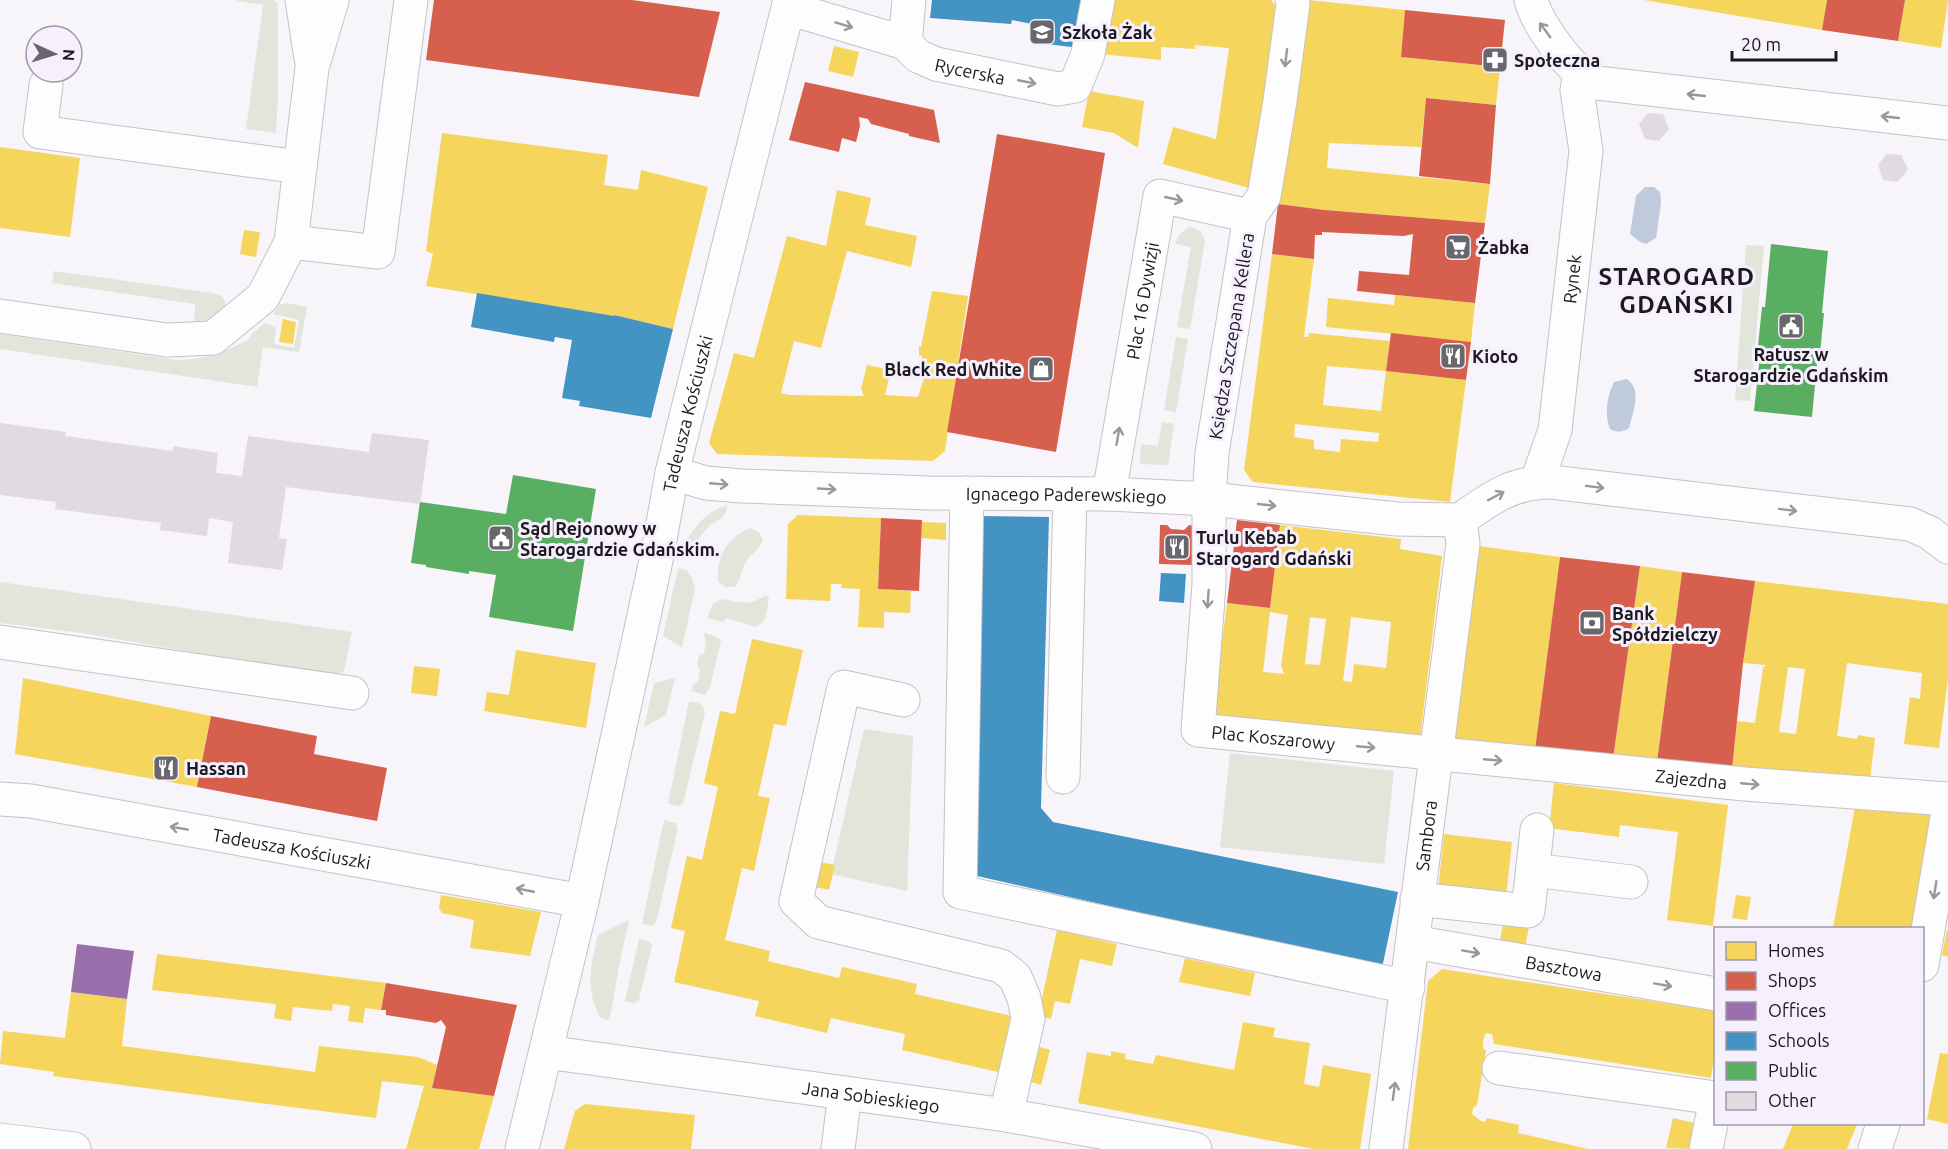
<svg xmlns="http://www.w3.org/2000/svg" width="1948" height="1149" viewBox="0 0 1948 1149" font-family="Ubuntu,sans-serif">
  <rect width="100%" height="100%" fill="#f7f4fa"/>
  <g fill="#e2e5da">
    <path d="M237,0h37l4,4v90l-2,39 -30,-4 17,-124 -26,-4z"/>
    <path d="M1189,227c9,1 14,5 16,14l-15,88 -13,-2 14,-80 -16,-3 5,-10z"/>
    <path d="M1746,245l18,1 -14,155 -15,-1z"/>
    <path d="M54,271l159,22 10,4c4,9 4,13 -1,21l-28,7 1,-21 -143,-21z"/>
    <path d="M287,303l20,4 -8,45 -36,-5 -6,40 -257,-38v-15l177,26c26,0 49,-8 72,-21l3,-5 13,-11 11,5 -2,16 20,4 5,-28 -26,-6 7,-9z"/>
    <path d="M1176,337l12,2 -12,73 -12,-2z"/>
    <path d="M1162,422l12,2 -6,41 -28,-1 1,-20 17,2z"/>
    <path d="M727,505l-1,7 -5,7 -10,5 -15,17 -12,3c11,-18 22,-32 43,-39z"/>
    <path d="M750,528l9,4 4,8c-3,9 -10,12 -15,19 -7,9 -6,19 -13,28h-9l-8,-5c-2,-25 9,-44 32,-54z"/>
    <path d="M678,568l8,2 6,8 3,11 -13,58 -19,-11z"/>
    <path d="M0,582l352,50 -8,39 -12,4 -22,-2 -228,-40 -82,-10z"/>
    <path d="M766,595l3,3c-2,11 -2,26 -14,29l-28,-9 -4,4 -16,-4 6,-14 8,-5c21,3 26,8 45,-4z"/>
    <path d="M704,633l11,3 6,4 -11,47 -5,8 -13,-4 1,-6 5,-4 2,-12 -3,-5 2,-8 5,-3 2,-11z"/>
    <path d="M675,678l-9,37 -22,12 10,-44z"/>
    <path d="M689,701c9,2 14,2 16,11l-22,92 -4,2 -11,-2z"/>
    <path d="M864,729l49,7 -6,155 -76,-17z"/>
    <path d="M1230,753l164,18 -10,93 -164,-17z"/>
    <path d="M664,820l11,3 3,5 -22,95 -4,3 -10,-2z"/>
    <path d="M629,920l-10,46 -8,47 -3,7 -7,-2c-17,-28 -10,-53 -3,-83z"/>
    <path d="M639,939l10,2 3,4 -13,55 -5,3 -9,-2z"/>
  </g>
  <g fill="#bfcbdd">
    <path d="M1645,187h9l6,5 1,11 -5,35 -10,6 -6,-2 -10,-8 6,-38z"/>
    <path d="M1626,379c17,9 7,34 3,49 -6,4 -11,5 -19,1 -6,-14 -3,-33 4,-47z"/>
  </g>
  <g fill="#f6d55c" fill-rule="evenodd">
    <path d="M1109,0h162l11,14 -33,174 -86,-24 10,-37 43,12 13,-91 -34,-3v4l-34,-2v13l-60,-6z"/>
    <path d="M1308,0l97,10 -4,47 99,10 -4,38 -70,-7 -5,49 -92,-4 -2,25 163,16 -5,39 -160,-13 -47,-6z"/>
    <path d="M1644,0h183l-5,30z"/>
    <path d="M1905,0h43l-7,48 -43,-7z"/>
    <path d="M834,46l25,6 -6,25 -25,-6z"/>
    <path d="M1089,91l55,10 -6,47 -24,-15 -32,-6z"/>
    <path d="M442,133l166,22 -4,30 34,5 3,-20 67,17 -35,142 -59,-14v1l-188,-30 7,-32 -7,-3z"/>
    <path d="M0,147l80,11 -10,79 -70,-9z"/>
    <path d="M837,190l34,8 -6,27 52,11 -6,31 -64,-16 -26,97 -27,-7 -13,52 8,2 75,1 -3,-7 6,-24 24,5 -6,25 33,2 6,-19h-5l3,-22 -3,-1v-9l2,1 11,-56 36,5 -23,155 -12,10 -216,-7 -8,-11 25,-90 20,5 33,-122 39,10z"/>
    <path d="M244,230l16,2 -4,25 -16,-3z"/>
    <path d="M1272,254l42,5 -10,78h4l1,-4 81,8 -4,30 -59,-5 -4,39 58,6 5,-40 80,9 -16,122 -197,-20 -9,-12zM1295,424l84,9 -1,9 -37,-3 -1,13 -26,-3v-9l-20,-3z"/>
    <path d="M1395,295l80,8 -4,39 -145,-15 2,-29 66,7z"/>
    <path d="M283,319l13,3 -3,22 -14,-2z"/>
    <path d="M798,515l83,3 -3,71 33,2 -1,22 -26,-1v16l-26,-1 2,-38 -19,-1 1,-4h-11l-1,17 -44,-2 2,-75z"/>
    <path d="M922,522l24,1v17l-25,-2z"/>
    <path d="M1280,525l121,14 -1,10 42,7 -22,183 -207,-25 14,-111 43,5zM1270,612l18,3 -7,51 3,8 -21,-2zM1310,617l16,2 -6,46 -15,-1zM1351,617l40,5 -5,46 -32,-4 -2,18 -9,-1z"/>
    <path d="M1479,546l81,11 -25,193 -81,-7z"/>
    <path d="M1640,566l42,6 -25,190 -44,-3z"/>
    <path d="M1755,581l193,23v74l-9,70 -35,-4 6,-47 10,2 2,-26 -75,-10 -10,73 20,3 1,-4 17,3 -5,42 -138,-11 5,-48 18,2 8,-55 3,-3 -23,-2zM1788,667l17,2 -9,65 -17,-2z"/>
    <path d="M752,639l51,11 -17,76 -12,-2 -16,72 12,2 -16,73 -12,-3 -17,72 45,11 -2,10 71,17 3,-11 75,17 -2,10 97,22 -14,56 -96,-22 3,-16 -74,-16 -4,15 -72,-17 4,-15 -85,-19 11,-51 -14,-3 16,-72 15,4 16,-73 -14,-4 16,-72 15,3z"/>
    <path d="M516,650l80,13 -10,65 -102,-17 3,-19 22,3z"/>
    <path d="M414,666l26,3 -3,27 -26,-3z"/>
    <path d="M23,678l188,38 -14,71 -182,-33z"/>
    <path d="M1554,783l174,22 -15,121 -46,-6 11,-88 -58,-7 -1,12 -70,-9z"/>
    <path d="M1855,807l76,7 -19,114h-79z"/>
    <path d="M1444,834l68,8 -6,55 -68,-7z"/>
    <path d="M810,860l25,5 -6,25 -24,-5z"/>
    <path d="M441,895l100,17 -11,44 -60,-8 4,-28 -32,-7 -3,-5z"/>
    <path d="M1736,895l15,2 -4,23 -15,-2z"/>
    <path d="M1503,922l26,5 -4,20 -25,-5z"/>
    <path d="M1057,930l60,14 -5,22 -32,-7 -10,45 -15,-3 -4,18 -13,-3z"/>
    <path d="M1947,930h1v27l-6,-2z"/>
    <path d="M157,954l229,29 -5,27 -16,-2 -2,15 -15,-2 2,-15 -17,-2 -1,7 -39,-4 -2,14 -17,-3 2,-14 -124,-14z"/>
    <path d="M1185,958l70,15 -5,23 -71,-14z"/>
    <path d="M1442,969l274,42v47h-2l-3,20 -217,-34 -2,-10 -6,-1 -3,7v8l3,3 -9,54 -4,3 -1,6 9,7 4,1 2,-4 32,7 -1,8 70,16h-180l20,-168z"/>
    <path d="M71,992l56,7 -5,47 193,26 4,-26 99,11 19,8 -5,23 62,8 -15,53h-73l18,-63 -42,-5 -6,37 -323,-42 1,-4 -54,-8 3,-33 62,7z"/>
    <path d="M1243,1022l32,6 -2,9 37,6 -6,41 15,3 4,-22 48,9 -11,75h-47l-235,-46 9,-51 24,4v-5l15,3 -1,5 28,5 3,-9 78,15z"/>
    <path d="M1033,1045l17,5 -9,35 -17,-5z"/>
    <path d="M1940,1053l8,1v70l-21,-5z"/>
    <path d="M585,1104l110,11 -4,34h-127l11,-38z"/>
    <path d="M1673,1118l26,6 -5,25 -28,-1z"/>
    <path d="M1793,1124h64l-10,25h-64z"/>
  </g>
  <g fill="#d6604d">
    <path d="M434,0h198l88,12 -21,85 -273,-37z"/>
    <path d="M1827,0h78l-7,41 -76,-11z"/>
    <path d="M1405,10l100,10 -5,47 -99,-10z"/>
    <path d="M805,82l129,28 6,33 -31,-7v-2l-38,-10 -3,-5 -9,-2 1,9 -4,16 -14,-4 -3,14 -50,-12z"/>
    <path d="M1426,98l70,7 -6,79 -71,-8z"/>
    <path d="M997,134l108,19 -49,299 -109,-20z"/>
    <path d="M1278,204l47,6 160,13 -10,80 -118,-12 2,-20 50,4 4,-41 -9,2 -82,-4v3h-7l-1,24 -42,-5z"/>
    <path d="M1391,333l80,9 -5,38 -80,-9z"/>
    <path d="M881,518l41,2 -3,71 -41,-2z"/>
    <path d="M1237,520l43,5 -10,83 -43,-5z"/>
    <path d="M1160,525h7l4,4 13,1 5,-5 6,1 -2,39 -34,-1z"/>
    <path d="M1560,557l80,9 -27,193 -78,-9z"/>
    <path d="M1682,572l73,9 -12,82 -11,106 -75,-7z"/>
    <path d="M211,716l106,20 -3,18 73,14 -10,53 -180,-34z"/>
    <path d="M386,983l131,22 -23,91 -62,-8 14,-61 -5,-7 -5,3 -50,-8v-5h-5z"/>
  </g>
  <path fill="#9970ab" d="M77,944l57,7 -7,48 -56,-7z"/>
  <g fill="#4393c3">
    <path d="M932,0h153l-5,48 -50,-6 2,-18 -20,-4 -1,4 -81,-6z"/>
    <path d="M477,293l137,23v-1l59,14 -22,89 -72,-12 1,-5 -18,-3 10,-58 -17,-3 -1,5 -83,-15z"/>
    <path d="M980,516l69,1 -8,291 12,14 345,70 -16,76 -409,-93z"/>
    <path d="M1161,573l25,1 -2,29 -25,-2z"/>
  </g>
  <g fill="#5aae61">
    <path d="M1771,244l57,7 -6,62h2l-4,40h-2l-6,64 -58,-6 7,-65h-3l4,-39h3z"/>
    <path d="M513,475l83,14 -23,142 -84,-14 7,-42 -27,-4v3l-43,-7v-2l-15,-2 9,-61 86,12z"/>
  </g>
  <g fill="#e1dae0">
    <path d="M1648,113l15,1 6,15 -10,12 -14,-2 -6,-15z"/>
    <path d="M1886,154l15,1 7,14 -10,13 -15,-2 -5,-15z"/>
    <path d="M0,423l66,9 -1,4 108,15v-5l45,7 -2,20 26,3 6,-40 121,16 3,-19 57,7 -9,64 -134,-17 -7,51 8,1 -5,31 -54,-7 5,-41 -24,-4 -2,18 -47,-6 1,-7 -106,-14 1,-7 -56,-7z"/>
  </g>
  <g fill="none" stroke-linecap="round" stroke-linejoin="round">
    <defs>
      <g id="minor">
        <path d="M302,0l9,58"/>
        <path id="s1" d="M1292,0l1,4 -13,97 -16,95 -14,20 -38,237 -3,46v86l-11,145 547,54 203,15"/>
        <path d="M1531,0c5,21 33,60 50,73 5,4 11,7 16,10l351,40"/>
        <path id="s2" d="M788,8l117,35 13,13 18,8 122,25 17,-3 13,-32 10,-54"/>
        <path d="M905,43l4,-43"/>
        <path d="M46,85l-6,47 260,35"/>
        <path d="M291,242l87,10 33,-252"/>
        <path d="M0,316l167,24 46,-2 50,-41 28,-55 21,-174 20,-68"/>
        <path id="s3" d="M672,473l34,10 36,3 187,7 180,1 100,5 188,20 63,1"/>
        <path id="s4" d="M1537,482l18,-52 31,-279 -9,-61 3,-17"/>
        <path d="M967,493l-7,399 448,95"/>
        <path id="s5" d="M1109,494l51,-298 90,20"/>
        <path d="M1460,520c31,-22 52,-38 91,-38l359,42 20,9 18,14"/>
        <path d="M0,642l352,51"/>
        <path d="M903,700l-59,-13 -48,214 22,21 183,44 14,11 9,21 4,21 -22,96"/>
        <path d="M1063,777l7,-283"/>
        <path id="s6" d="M0,799l31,2 551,100"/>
        <path d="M1533,870l98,12"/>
        <path d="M1417,899l111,12 9,-81"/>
        <path id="s7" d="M1413,942l303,52"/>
        <path d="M1922,965l26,-153"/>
        <path id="s8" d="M546,1052l460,63 189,34"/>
        <path d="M1499,1068l217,30"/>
        <path d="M0,1140l74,9"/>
        <path id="s9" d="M522,1149l60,-248 76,-350 14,-78 118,-473"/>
        <path d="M838,1149l7,-56"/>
        <path id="s10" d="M1386,1149c27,-201 50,-404 77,-605l-3,-24"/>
        <path d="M1706,1149l10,-50"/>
        <path d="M1875,1149l8,-25"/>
      </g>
    </defs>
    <use href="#minor" stroke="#c4c2c7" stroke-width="35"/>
    <use href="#minor" stroke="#fefdfe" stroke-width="33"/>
  </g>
  <defs><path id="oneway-shaft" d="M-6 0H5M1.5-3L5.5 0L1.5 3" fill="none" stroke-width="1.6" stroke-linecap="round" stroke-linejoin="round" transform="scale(1.5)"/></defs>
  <g stroke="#99979a">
    <use href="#oneway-shaft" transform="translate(844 25) rotate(17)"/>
    <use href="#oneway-shaft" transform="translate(1545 30) rotate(-126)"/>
    <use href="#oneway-shaft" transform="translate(1286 58) rotate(97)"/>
    <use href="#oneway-shaft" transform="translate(1027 82) rotate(11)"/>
    <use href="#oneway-shaft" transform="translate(1696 95) rotate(-174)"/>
    <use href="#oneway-shaft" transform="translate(1890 117) rotate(-174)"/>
    <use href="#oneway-shaft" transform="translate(1174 199) rotate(13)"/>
    <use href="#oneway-shaft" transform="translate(1118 436) rotate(-80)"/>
    <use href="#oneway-shaft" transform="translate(719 484) rotate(5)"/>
    <use href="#oneway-shaft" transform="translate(1595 487) rotate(7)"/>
    <use href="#oneway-shaft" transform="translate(827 489) rotate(3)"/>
    <use href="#oneway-shaft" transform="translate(1496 496) rotate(-28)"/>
    <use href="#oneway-shaft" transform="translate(1267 505) rotate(6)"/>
    <use href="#oneway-shaft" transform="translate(1788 510) rotate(7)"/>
    <use href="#oneway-shaft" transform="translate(1208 599) rotate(94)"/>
    <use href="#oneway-shaft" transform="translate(1366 747) rotate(5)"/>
    <use href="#oneway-shaft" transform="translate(1493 760) rotate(5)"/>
    <use href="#oneway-shaft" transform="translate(1750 784) rotate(5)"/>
    <use href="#oneway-shaft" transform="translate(179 828) rotate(-170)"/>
    <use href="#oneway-shaft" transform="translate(525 890) rotate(-169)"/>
    <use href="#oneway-shaft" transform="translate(1935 890) rotate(99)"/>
    <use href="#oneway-shaft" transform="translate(1471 952) rotate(10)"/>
    <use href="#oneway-shaft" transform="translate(1663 985) rotate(10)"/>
    <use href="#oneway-shaft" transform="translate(1394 1091) rotate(-82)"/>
  </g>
  <defs>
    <symbol id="school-square" viewBox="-11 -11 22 22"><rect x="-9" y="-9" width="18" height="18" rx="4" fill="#69666c" stroke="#f6f0fe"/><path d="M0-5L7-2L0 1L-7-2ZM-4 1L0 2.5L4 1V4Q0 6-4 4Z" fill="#fff"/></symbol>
    <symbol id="pharmacy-square" viewBox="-11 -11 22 22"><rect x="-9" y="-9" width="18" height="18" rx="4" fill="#69666c" stroke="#f6f0fe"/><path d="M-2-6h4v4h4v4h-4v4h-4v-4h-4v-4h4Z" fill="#fff"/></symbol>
    <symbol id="supermarket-square" viewBox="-11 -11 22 22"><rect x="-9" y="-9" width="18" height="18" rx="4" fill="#69666c" stroke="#f6f0fe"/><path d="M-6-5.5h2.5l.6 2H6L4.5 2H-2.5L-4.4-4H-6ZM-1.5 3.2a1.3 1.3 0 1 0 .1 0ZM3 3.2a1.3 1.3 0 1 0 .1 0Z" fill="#fff"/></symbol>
    <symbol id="civic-square" viewBox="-11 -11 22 22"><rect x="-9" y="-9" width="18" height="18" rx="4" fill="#69666c" stroke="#f6f0fe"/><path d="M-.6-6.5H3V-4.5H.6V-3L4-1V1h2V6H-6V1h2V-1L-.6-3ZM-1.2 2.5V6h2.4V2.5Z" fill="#fff"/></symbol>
    <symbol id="restaurant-square" viewBox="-11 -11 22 22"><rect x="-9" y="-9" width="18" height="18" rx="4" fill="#69666c" stroke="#f6f0fe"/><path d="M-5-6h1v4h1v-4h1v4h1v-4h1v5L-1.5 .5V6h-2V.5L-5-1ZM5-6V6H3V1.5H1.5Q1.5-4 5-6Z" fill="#fff"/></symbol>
    <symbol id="shop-square" viewBox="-11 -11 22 22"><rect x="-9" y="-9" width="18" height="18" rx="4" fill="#69666c" stroke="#f6f0fe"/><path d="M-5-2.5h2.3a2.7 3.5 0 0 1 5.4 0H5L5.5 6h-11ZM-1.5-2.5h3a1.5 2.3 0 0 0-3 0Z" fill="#fff"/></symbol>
    <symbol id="bank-square" viewBox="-11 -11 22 22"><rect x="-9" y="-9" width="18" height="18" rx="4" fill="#69666c" stroke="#f6f0fe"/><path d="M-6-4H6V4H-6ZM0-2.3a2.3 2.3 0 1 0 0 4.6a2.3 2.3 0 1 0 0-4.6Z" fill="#fff"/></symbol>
  </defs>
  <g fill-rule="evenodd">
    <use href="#school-square" x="1027" y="17" width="30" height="30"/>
    <use href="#pharmacy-square" x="1480" y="45" width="30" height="30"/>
    <use href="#supermarket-square" x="1443" y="232" width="30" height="30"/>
    <use href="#civic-square" x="1776" y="311" width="30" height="30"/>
    <use href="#restaurant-square" x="1438" y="341" width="30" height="30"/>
    <use href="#shop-square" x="1026" y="354" width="30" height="30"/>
    <use href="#civic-square" x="486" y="523" width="30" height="30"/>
    <use href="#restaurant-square" x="1162" y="532" width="30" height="30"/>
    <use href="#bank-square" x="1577" y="608" width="30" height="30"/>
    <use href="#restaurant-square" x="151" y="753" width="30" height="30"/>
  </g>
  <g text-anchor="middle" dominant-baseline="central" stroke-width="6" stroke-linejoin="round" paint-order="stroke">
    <g font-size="18" font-weight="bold" fill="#1d1a1f" stroke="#f6f0fe" text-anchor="start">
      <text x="1062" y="32">Szkoła Żak</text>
      <text x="1514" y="60">Społeczna</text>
      <text x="1478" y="247">Żabka</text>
      <text x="1791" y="354" text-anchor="middle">Ratusz w<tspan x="1791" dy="21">Starogardzie Gdańskim</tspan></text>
      <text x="1472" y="356">Kioto</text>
      <text x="1022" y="369" text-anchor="end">Black Red White</text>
      <text x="520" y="528">Sąd Rejonowy w<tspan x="520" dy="21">Starogardzie Gdańskim.</tspan></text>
      <text x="1196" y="537">Turlu Kebab<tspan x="1196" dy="21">Starogard Gdański</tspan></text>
      <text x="1612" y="613">Bank<tspan x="1612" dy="21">Spółdzielczy</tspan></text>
      <text x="186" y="768">Hassan</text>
    </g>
    <g font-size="18" fill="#1d1a1f" stroke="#f6f0fe">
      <text stroke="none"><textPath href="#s2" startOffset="195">Rycerska</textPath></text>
      <text stroke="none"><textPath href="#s4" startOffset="207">Rynek</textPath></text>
      <text stroke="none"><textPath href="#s5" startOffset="196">Plac 16 Dywizji</textPath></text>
      <text transform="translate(1231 336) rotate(-81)">Księdza Szczepana Kellera</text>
      <text stroke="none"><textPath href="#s9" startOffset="754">Tadeusza Kościuszki</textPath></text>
      <text stroke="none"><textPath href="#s3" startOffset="396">Ignacego Paderewskiego</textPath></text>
      <text stroke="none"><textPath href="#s1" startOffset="816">Plac Koszarowy</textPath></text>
      <text stroke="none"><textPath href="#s1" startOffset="1236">Zajezdna</textPath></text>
      <text stroke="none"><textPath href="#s10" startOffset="316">Sambora</textPath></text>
      <text stroke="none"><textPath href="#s6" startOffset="296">Tadeusza Kościuszki</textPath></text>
      <text stroke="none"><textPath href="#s7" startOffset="153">Basztowa</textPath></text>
      <text stroke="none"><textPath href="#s8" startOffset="328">Jana Sobieskiego</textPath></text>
    </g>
    <g font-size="24" font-weight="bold" letter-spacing="1.5" fill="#1d1a1f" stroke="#f6f0fe">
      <text x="1677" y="276">STAROGARD<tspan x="1677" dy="28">GDAŃSKI</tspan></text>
    </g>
  </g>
  <rect x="1714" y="927" width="210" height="198" fill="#f6f0fe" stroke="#9f9aa5" stroke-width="1.5"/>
  <rect x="1726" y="942" width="30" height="18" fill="#f6d55c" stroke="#9f9aa5" stroke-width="1.5"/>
  <text x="1768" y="957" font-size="18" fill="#1d1a1f">Homes</text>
  <rect x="1726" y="972" width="30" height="18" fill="#d6604d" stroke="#9f9aa5" stroke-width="1.5"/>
  <text x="1768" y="987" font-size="18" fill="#1d1a1f">Shops</text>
  <rect x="1726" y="1002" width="30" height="18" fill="#9970ab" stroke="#9f9aa5" stroke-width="1.5"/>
  <text x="1768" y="1017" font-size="18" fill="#1d1a1f">Offices</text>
  <rect x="1726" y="1032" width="30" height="18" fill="#4393c3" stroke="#9f9aa5" stroke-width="1.5"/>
  <text x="1768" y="1047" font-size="18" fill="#1d1a1f">Schools</text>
  <rect x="1726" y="1062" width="30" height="18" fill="#5aae61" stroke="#9f9aa5" stroke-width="1.5"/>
  <text x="1768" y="1077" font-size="18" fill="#1d1a1f">Public</text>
  <rect x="1726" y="1092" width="30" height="18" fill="#e1dae0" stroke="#9f9aa5" stroke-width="1.5"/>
  <text x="1768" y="1107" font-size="18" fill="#1d1a1f">Other</text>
  <g transform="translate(54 54) rotate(94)"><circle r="28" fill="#f6f0fe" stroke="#9f9aa5" stroke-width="1.5"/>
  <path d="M0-4.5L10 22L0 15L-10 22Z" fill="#69666c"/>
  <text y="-9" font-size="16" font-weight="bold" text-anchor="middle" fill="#1d1a1f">N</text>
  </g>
  <path d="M1732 51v9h104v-9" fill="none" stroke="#1d1a1f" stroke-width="3"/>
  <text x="1741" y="51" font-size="18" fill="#1d1a1f" stroke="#f6f0fe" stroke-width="4.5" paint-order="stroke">20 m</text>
</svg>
